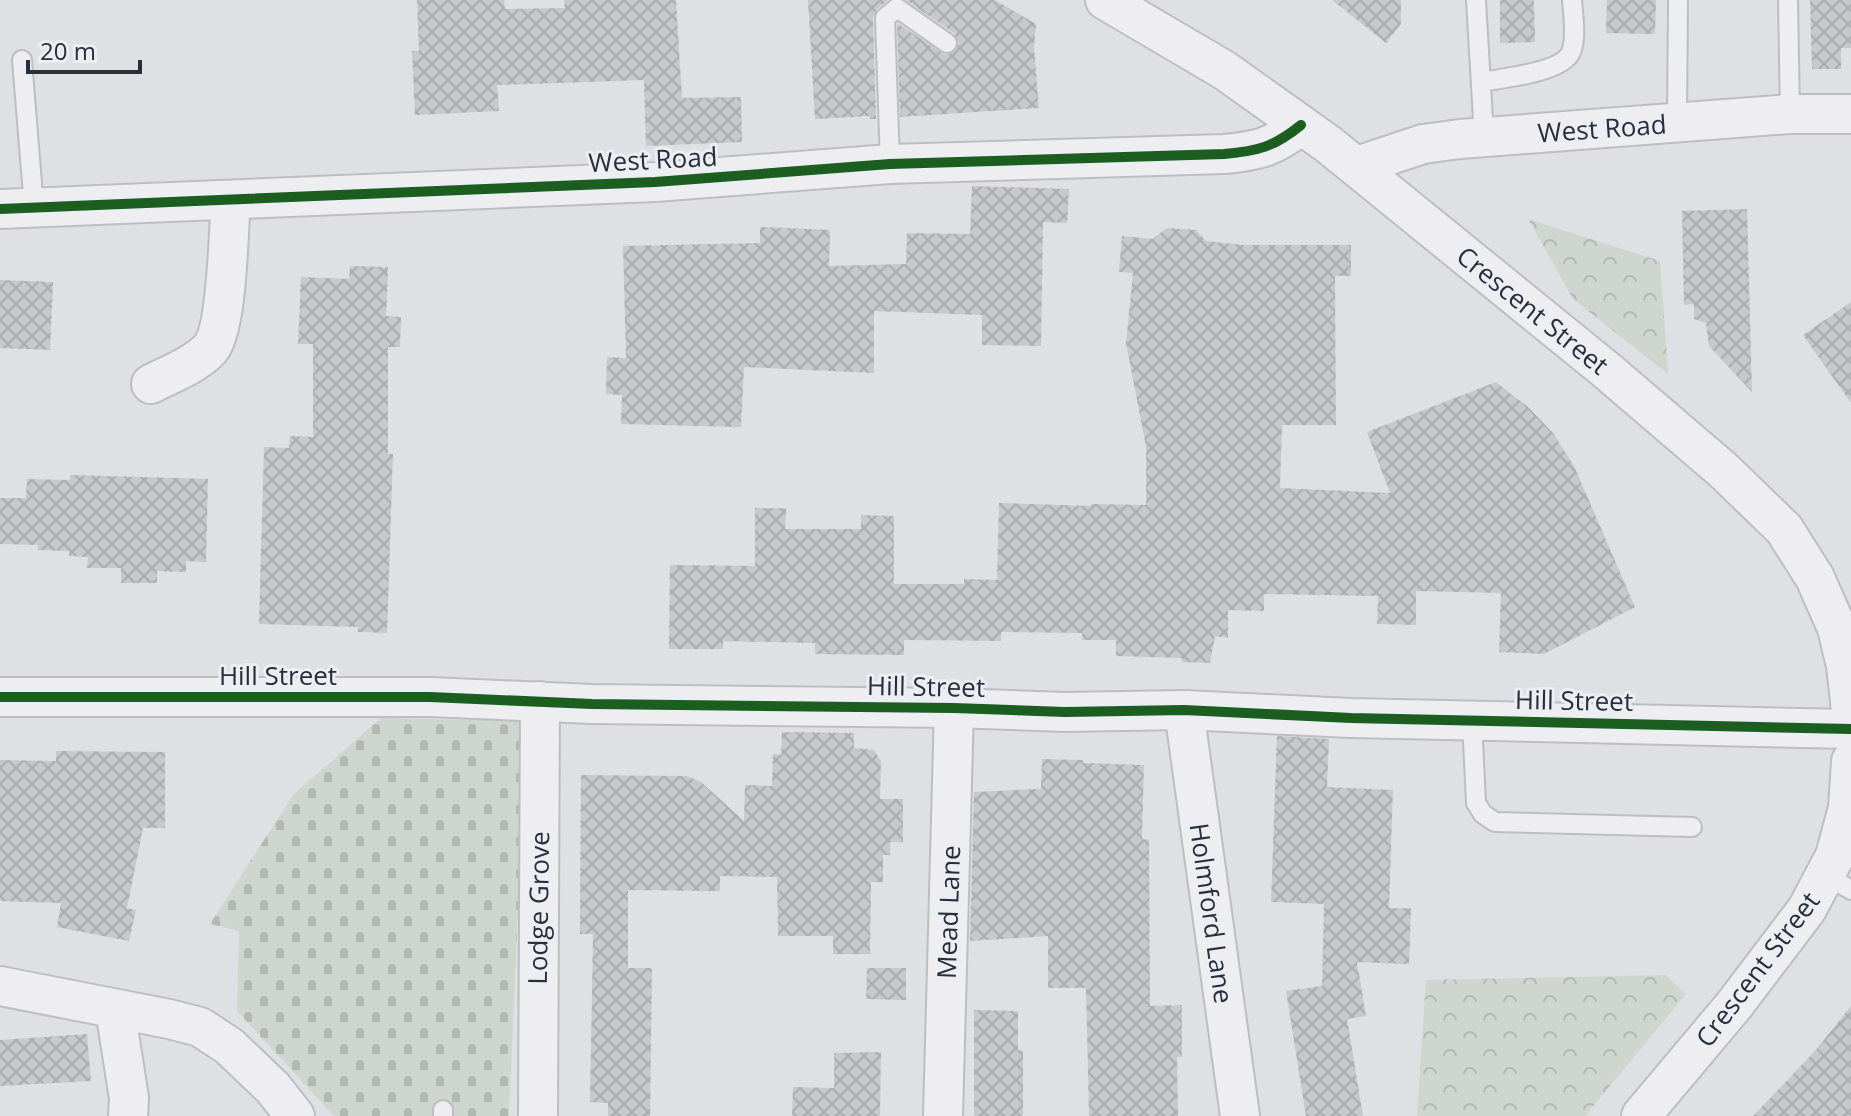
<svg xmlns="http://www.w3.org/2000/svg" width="1851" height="1116" viewBox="0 0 1851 1116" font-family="'Open Sans',sans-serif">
  <defs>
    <pattern id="forest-crowns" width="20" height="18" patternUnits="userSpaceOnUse" patternTransform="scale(2)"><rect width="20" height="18" fill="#cfd6cf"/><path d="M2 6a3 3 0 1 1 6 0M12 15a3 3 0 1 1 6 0" fill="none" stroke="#b2b8b2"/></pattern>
    <pattern id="cemetery-stones" width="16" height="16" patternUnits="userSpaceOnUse" patternTransform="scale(2)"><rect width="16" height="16" fill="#cfd6cf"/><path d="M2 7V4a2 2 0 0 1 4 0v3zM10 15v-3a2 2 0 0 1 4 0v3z" fill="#b2b8b2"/></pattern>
    <pattern id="building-cross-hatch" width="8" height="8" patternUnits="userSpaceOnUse" patternTransform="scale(2)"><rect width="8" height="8" fill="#c6c8cb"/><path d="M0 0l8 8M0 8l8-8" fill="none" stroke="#aaacaf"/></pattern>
  </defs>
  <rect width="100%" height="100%" fill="#dee0e3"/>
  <g fill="url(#forest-crowns)">
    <path d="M1528,219l132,42 8,113 -95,-75z"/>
    <path d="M1666,975l20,19 -101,122h-168l9,-136z"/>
  </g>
  <path fill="url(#cemetery-stones)" d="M381,718l145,3 -17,395h-175l-97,-105 2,-80 -29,-7 83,-129z"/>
  <g fill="url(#building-cross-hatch)">
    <path d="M417,0h87l1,9 60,-1 -1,-8h112l6,98 59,-1 1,45 -96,4 -2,-66 -147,5 2,26 -84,4 -3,-64h7z"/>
    <path d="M808,0h80l-11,9 -4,9 3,101h-6v-3l-55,3z"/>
    <path d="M906,0h89l41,24 -2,23 5,61 -139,9 -3,-94 48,32 8,-2 6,-10 -5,-10z"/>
    <path d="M1332,0h69v24l-15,19z"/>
    <path d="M1500,0h34l1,42 -35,1z"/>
    <path d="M1607,0h49l-1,34 -49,-1z"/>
    <path d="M1810,0h41v48h-10v21h-29z"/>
    <path d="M972,186l97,3 -2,34 -24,-1 -2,124 -59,-1v-30l-108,-4v62l-130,-6 -3,60 -120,-3 1,-29 -16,-1 1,-37 19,1 -3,-112 137,-3v-16l70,3 -1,36 77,-2 1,-31 63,1z"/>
    <path d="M1747,209l5,183 -43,-46 -3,-23 -12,-4v-15l-10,1 -2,-94z"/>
    <path d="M1167,228l29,2 10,11 37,4h108v31h-16l1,149h-54l-2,63 110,5 -23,-61 129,-50 32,25 25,26 21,33 61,141 -91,47 -45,-2 2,-59 -85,-2v34l-39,-1 1,-28 -114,-2v17l-36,-1v28l-13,-2 -5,27 -28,-1v-4l-66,-2v-16h-34v-7l-81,-1v9l-97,-1v15l-89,-1v-11l-92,-2v8h-54l1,-84 85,1v-58h31l-1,21h76v-14l33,1v68h70v-5l33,1 2,-77 92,3v-2l55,1v-59l-20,-103 7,-70 -14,-1 3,-36 31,3z"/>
    <path d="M350,266l38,1 -2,49 15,1 -1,30h-12v107h5l-6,179 -29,-1v-5l-99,-3 5,-177 25,1 1,-12 23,1v-93h-15l3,-67 48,2z"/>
    <path d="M0,280l53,2 -3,68 -50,-2z"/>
    <path d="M1851,302v101l-48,-68z"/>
    <path d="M70,475l138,4 -2,83 -20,-1v11l-29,-1v12h-36v-15h-34l1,-11 -19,-1v-5l-31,-1v-5l-38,-1v-46h26l1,-19 43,1z"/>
    <path d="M782,732l72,1v15l20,2 7,11 -1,38h23v43h-13v13h-7v27h-12l-1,72h-37v-18h-55l-1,-59 -57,-1v15l-92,-1v78h24l-2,148h-42v-13l-18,-1 3,-168h-13l1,-159 106,1 14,6 43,39 1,-36 27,1 1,-32 8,1z"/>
    <path d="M1277,736l52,3 -2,48 66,3 -4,118h22l-2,56 -52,-2 9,54 -19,3 16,97h-57l-20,-125 36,-5 2,-82 -53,-2z"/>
    <path d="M56,751l109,1v76h-22l-16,80 9,2 -7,31 -72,-14 4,-24 -61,-2v-141l56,1z"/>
    <path d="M1042,759l41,1v3l61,2 -2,74 7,1 1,166 32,-1v52h-5l1,59h-89l-3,-128h-38v-52l-78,5 4,-149 67,-3z"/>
    <path d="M867,968h39v32l-40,-1z"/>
    <path d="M1851,1006v110h-98l63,-66z"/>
    <path d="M974,1010l44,1v39l5,1v65h-49z"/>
    <path d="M87,1034l4,47 -91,5v-46z"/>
    <path d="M881,1052l-1,64h-88l1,-29 41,1v-35z"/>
  </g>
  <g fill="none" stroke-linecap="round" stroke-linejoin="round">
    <defs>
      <g id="lane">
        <path d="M1476,0l8,137"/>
        <path d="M1788,0l2,114"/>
        <path d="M22,60l12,148"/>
        <path d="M1481,82c21,-4 81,-9 90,-30 6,-14 2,-37 1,-52"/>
        <path d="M1677,122l1,-122"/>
        <path d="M890,164l-5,-146 12,-10 50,35"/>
        <path d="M1472,720l4,83 7,11 12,8 197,5"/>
        <path d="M1825,875l26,15"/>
        <path d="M443,1110v6"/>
      </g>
      <g id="street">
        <path d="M1105,0l119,70 104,74 277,225 118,101 61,59 31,49 22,50 9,38 5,45"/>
        <path d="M1357,166l66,-22 37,-5 330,-25h61"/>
        <path d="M0,209l655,-27 235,-18 334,-10c34,-3 50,-7 77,-29"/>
        <path d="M151,384c19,-10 44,-19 59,-35 18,-21 18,-117 21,-148"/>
        <path d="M0,697h430l162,7 362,4 111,4 119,-2 167,8 500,11"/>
        <path d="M1184,710l56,406"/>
        <path d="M0,986l169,33 31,8 29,19 44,42 22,28"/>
        <path d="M115,1009l14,89 -1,18"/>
        <path d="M538,1116l2,-415"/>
        <path d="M943,1116l11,-408"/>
        <path d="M1641,1116l94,-112 72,-95 28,-53 13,-48 3,-47"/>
      </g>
    </defs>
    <use href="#lane" stroke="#bcbec1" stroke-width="22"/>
    <use href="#street" stroke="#bcbec1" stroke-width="42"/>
    <use href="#lane" stroke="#eeeef0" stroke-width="18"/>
    <use href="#street" stroke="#eeeef0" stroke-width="38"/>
    <defs>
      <g id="cycleway">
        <path d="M0,209l655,-27 235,-18 334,-10c34,-3 50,-7 77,-29"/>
        <path d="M0,697h430l162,7 362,4 111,4 119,-2 167,8 500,11"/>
      </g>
    </defs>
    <use href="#cycleway" stroke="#ebeef3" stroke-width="15"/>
    <use href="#cycleway" stroke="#1b5e20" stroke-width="10"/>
  </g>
  <g text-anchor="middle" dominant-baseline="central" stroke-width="6" stroke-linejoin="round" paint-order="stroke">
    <g font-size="26" fill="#282e3a" stroke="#ebeef3">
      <text transform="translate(1602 128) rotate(-4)">West Road</text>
      <text transform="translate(653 159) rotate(-3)">West Road</text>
      <text transform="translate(1533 310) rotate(39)">Crescent Street</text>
      <text x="278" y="675">Hill Street</text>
      <text transform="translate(926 686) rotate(1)">Hill Street</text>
      <text transform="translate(1574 700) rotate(1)">Hill Street</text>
      <text transform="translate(538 908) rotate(-89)">Lodge Grove</text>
      <text transform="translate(948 912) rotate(-88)">Mead Lane</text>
      <text transform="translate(1212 913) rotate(82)">Holmford Lane</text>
      <text transform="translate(1757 969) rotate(-53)">Crescent Street</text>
    </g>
  </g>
  <path d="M28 60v12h112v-12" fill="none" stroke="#282e3a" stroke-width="4"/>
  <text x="40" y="60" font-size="24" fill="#282e3a" stroke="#ebeef3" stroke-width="6" paint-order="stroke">20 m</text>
</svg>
